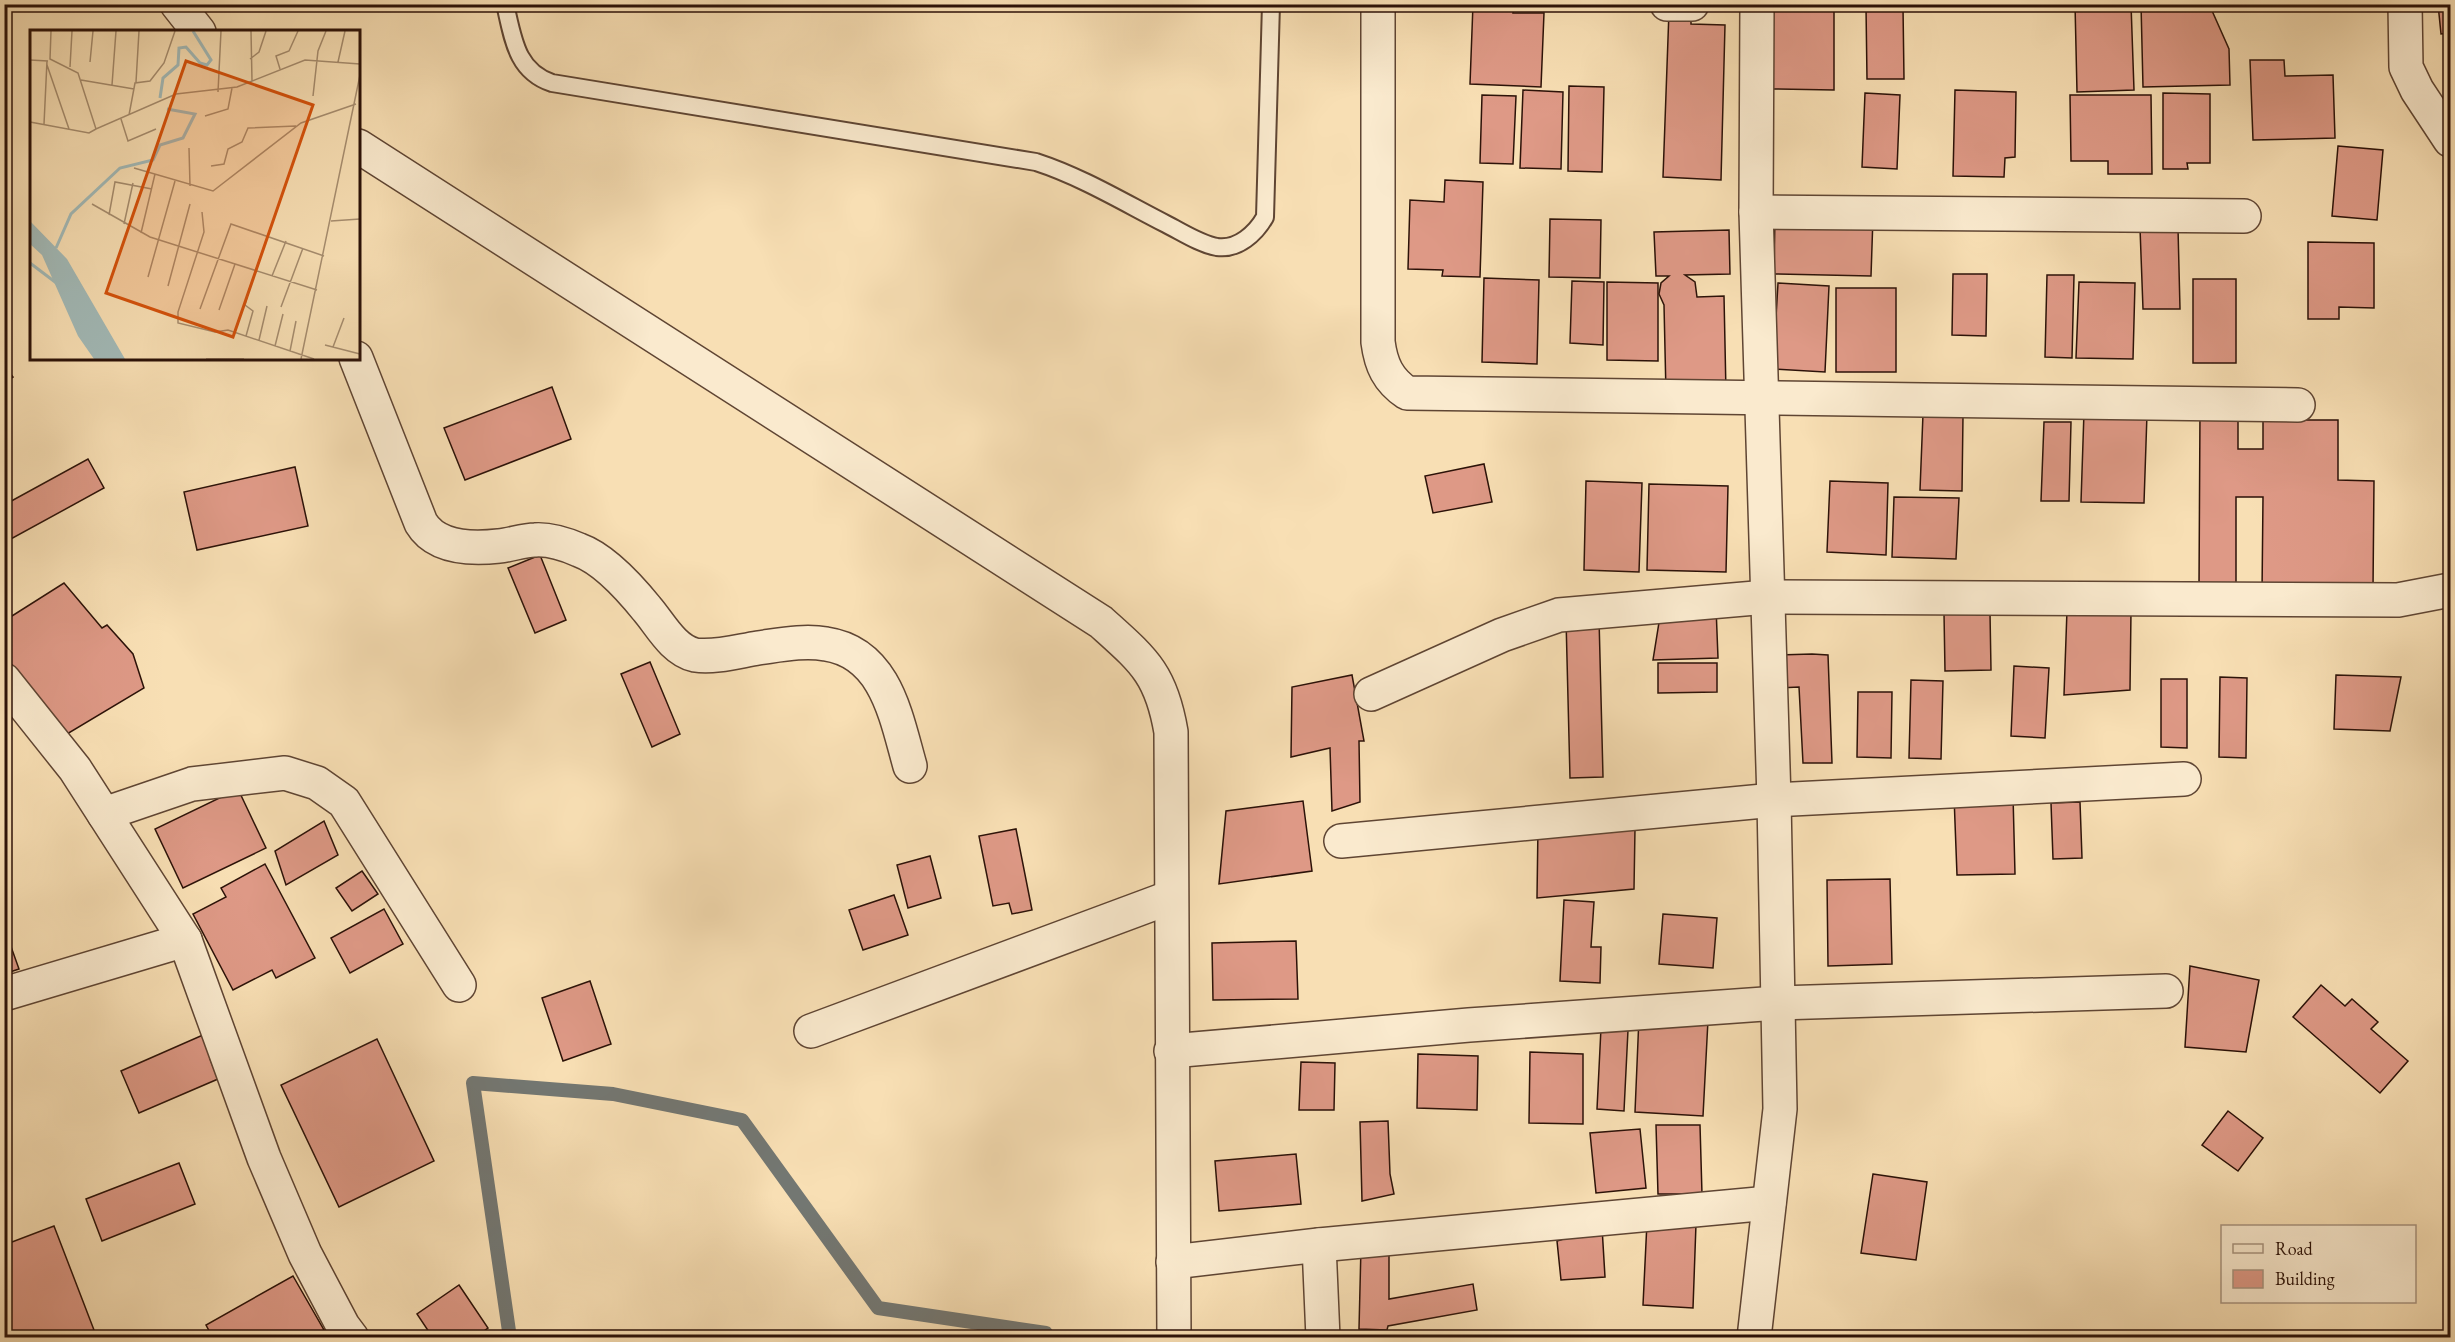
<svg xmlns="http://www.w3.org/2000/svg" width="2455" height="1342" viewBox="0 0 2455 1342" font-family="'EB Garamond',serif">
  <rect width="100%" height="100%" fill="#f8dfb4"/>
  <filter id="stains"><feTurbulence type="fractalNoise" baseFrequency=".00333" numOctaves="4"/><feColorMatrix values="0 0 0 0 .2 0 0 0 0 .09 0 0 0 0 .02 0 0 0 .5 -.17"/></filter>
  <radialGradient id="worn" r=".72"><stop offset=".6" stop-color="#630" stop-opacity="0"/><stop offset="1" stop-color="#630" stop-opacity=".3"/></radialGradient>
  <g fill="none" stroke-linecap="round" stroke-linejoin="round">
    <path stroke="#737772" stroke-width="14" d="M510,1338l-37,-255 140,11 129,26 136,188 168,25 3,5"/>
  </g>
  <g fill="#de9986" stroke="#2c1208" stroke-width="1.5">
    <path d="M1473,4l41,1 -1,8h31l-3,74 -71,-3z"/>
    <path d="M2075,4h56l3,86 -57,2z"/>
    <path d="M2141,4h68l20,45 1,36 -87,2z"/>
    <path d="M2438,4h12v29l-9,1z"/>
    <path d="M1866,7h37l1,72h-37z"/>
    <path d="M1773,9l61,1v80l-61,-1z"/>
    <path d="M1669,11h22v13l34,1 -4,155 -58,-3z"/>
    <path d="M2250,60h34l1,16 48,-1 2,63 -82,2z"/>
    <path d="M1569,86l35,1 -2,85 -34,-1z"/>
    <path d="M1523,90l40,2 -2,77 -41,-1z"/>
    <path d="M1955,90l61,2 -1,65 -10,1 -1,19 -51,-1z"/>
    <path d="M1865,93l35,2 -3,74 -35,-2z"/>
    <path d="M2163,93l47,1v69h-23l1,6h-25z"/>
    <path d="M1482,95l34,1 -3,68 -33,-1z"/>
    <path d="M2070,95h81l1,79h-44v-13h-37z"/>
    <path d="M2338,146l45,4 -6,70 -45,-4z"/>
    <path d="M1445,180l38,2 -3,95 -38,-1 1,-6 -35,-1 2,-69 34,2z"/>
    <path d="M1775,214l98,3 -2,59 -97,-2z"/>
    <path d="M1550,219l51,1 -1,58 -51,-1z"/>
    <path d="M2140,228h38l2,81h-37z"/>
    <path d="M1729,230l1,44 -45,1 10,7 2,15 27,-1 2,97 -60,1 -2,-89 -5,-11 2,-11 8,-7h-13l-2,-44z"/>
    <path d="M2308,242l66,1v65l-35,-1v12h-31z"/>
    <path d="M1953,274h34l-1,62 -34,-1z"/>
    <path d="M2047,275h27l-2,83 -27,-1z"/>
    <path d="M1484,278l55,2 -2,84 -55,-2z"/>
    <rect x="2193" y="279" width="43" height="84"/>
    <path d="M1572,281l32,1 -1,63 -33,-2z"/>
    <path d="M1607,282l51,1v78l-51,-1z"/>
    <path d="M2079,282l56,1 -2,76 -57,-1z"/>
    <path d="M1778,283l51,3 -4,86 -52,-3z"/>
    <rect x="1836" y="288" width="60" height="84"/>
    <path d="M4,365l9,12 -9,6z"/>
    <path d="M552,387l19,52 -106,41 -21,-52z"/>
    <path d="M2200,410l38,1v38h25v-29h75v60l36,1 -1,108 -111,5 1,-97h-27v92l-37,-1z"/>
    <path d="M2084,412l63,2 -3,89 -63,-1z"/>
    <path d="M1923,414l40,2 -1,75 -42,-1z"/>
    <path d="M2044,422h27l-2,79h-28z"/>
    <path d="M88,459l16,29 -95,52 -5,-8v-27z"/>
    <path d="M1484,464l8,38 -59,11 -8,-37z"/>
    <path d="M295,467l13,59 -111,24 -13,-58z"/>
    <path d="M1586,481l56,2 -3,89 -55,-2z"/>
    <path d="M1830,481l58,2 -2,72 -59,-3z"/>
    <path d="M1649,484l79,2 -2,86 -79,-2z"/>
    <path d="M1894,497l65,1 -3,61 -64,-2z"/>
    <path d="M540,555l26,65 -31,13 -27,-65z"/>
    <path d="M64,583l38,45 5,-3 26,29 11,34 -87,52 -53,-76v-43z"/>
    <path d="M1716,607l2,51 -65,2 8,-50z"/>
    <path d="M2067,610l64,1 -1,79 -66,5z"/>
    <path d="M1944,613h46l1,57 -46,1z"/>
    <path d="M1599,618l4,159 -33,1 -4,-159z"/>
    <path d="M1812,654l16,1 4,108h-29l-4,-76 -23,1 -1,-33z"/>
    <path d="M650,662l30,72 -28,13 -31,-73z"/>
    <path d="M1658,663h59v29l-59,1z"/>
    <path d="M2014,666l35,2 -4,70 -34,-2z"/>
    <path d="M1352,675l12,66h-5l1,61 -28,9 -2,-63 -39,9 1,-70z"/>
    <path d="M2336,675l65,2 -11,54 -56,-2z"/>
    <path d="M2220,677l27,1 -1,80 -27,-1z"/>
    <path d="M2161,679h26v69l-26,-1z"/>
    <path d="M1911,680l32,1 -2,78 -32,-1z"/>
    <path d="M1858,692h34l-1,66 -34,-1z"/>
    <path d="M238,789l28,59 -83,40 -28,-59z"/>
    <path d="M2013,795l2,79 -58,1 -3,-79z"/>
    <path d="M1303,801l9,70 -93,13 7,-73z"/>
    <path d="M2080,802l2,56 -29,1 -2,-56z"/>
    <path d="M324,821l14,34 -52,30 -11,-34z"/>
    <path d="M1538,826l97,2 -1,61 -97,9z"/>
    <path d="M1016,829l16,81 -20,4 -3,-11 -16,3 -14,-70z"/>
    <path d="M930,856l11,42 -33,10 -11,-43z"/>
    <path d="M265,864l50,94 -39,20 -4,-8 -39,20 -40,-76 33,-17 -5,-9z"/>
    <path d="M362,871l16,23 -26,17 -16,-23z"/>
    <path d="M1890,879l2,85 -64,2 -1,-86z"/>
    <path d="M894,895l14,40 -45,15 -14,-40z"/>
    <path d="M1564,900l30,2 -3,45h10l-1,36 -40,-2z"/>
    <path d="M384,909l19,35 -53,29 -19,-35z"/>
    <path d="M1663,914l54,4 -4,50 -54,-4z"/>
    <path d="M4,927l15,42 -15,5z"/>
    <path d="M1296,941l2,58 -85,1 -1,-57z"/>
    <path d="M2190,966l69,14 -13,72 -61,-5z"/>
    <path d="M590,981l21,63 -48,17 -21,-63z"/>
    <path d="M2321,985l24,21 7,-7 26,23 -7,7 37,32 -28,32 -87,-76z"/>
    <path d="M1639,1017l69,3 -5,96 -68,-4z"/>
    <path d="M1601,1028l27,2 -4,81 -27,-2z"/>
    <path d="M212,1031l9,23 -11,5 8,20 -79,34 -18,-42z"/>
    <path d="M377,1039l57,122 -95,46 -58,-122z"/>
    <path d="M1530,1052l53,2v70l-54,-1z"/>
    <path d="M1418,1054l60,2 -1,54 -60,-2z"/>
    <path d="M1301,1062l34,1 -1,47h-35z"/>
    <path d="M2228,1111l35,27 -25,33 -36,-26z"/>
    <path d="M1388,1121l2,53 4,20 -32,7 -2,-79z"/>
    <path d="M1656,1125h44l2,69h-44z"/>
    <path d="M1640,1129l6,59 -50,5 -6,-60z"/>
    <path d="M1296,1154l5,50 -82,7 -4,-50z"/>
    <path d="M179,1163l16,41 -93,37 -16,-42z"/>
    <path d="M1873,1174l54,8 -11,78 -55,-7z"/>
    <path d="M1647,1222l49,2 -3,84 -50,-3z"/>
    <path d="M54,1226l40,104 -21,8h-69v-93z"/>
    <path d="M1602,1227l3,50 -44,3 -4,-39z"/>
    <path d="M1361,1247l28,1v51l84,-15 4,26 -89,16 -1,4 -28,-1z"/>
    <path d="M293,1276l31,54 -14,8h-97l-7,-13z"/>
    <path d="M459,1285l29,43 -14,10h-41l-16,-24z"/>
  </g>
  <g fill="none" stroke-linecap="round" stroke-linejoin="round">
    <defs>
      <path id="service" d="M505,4c8,34 11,67 47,79l484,79c46,15 87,40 130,62 16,8 34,20 51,23 21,3 39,-14 48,-30l6,-213"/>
      <g id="minor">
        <path d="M177,4l22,28"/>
        <path d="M1378,4v338c3,23 10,38 29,51l891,12"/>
        <path d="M1667,4h25"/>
        <path d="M2405,4l1,63 11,23 33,50"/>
        <path d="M358,146l743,476c42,38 60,51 70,110l3,606"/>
        <path d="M1756,212l488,4"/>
        <path d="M356,358l65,165c15,25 51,26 78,23 12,-1 24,-6 36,-6 14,-1 30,4 44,10 25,9 51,38 68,59 13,15 26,41 48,46 20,3 44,-4 63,-7 22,-3 46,-8 68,-4 60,9 70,73 84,122"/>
        <path d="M4,680l71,89 110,171 79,218 41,96 38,72 9,12"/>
        <path d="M1371,694l131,-59 57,-20 208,-18 631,3 52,-10"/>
        <path d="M104,814l88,-30 93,-11 32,10 27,19 115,183"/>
        <path d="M1341,841l433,-41 410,-21"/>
        <path d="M4,994l181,-54"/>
        <path d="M811,1031l360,-134"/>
        <path d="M1171,1051l298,-26 309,-22 388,-12"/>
        <path d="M1319,1245l4,93"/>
        <path d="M1173,1262l146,-17 450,-42"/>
        <path d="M1754,1338l26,-229 -6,-309 -18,-588 1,-208"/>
      </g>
    </defs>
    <use href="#service" stroke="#5f4533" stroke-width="20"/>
    <use href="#minor" stroke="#5f4533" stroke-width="36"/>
    <use href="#service" stroke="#faeace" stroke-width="16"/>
    <use href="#minor" stroke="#faeace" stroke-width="33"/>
  </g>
  <g transform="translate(30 30)">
    <rect width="330" height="330" fill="#f8dfb4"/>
    <path d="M0,191l37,38 58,100h-31l-16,-23 -36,-81 -12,-11z" fill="#a2bab8"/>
    <path fill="none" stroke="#a2bab8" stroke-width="3" d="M130,68l3,-20 15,-13 1,-17 7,-1 14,16 7,2 4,-5 -18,-29M26,218l15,-34 49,-46 33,-8 7,-15 23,-7 12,-24 -28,-5M0,233l33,25"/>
    <path fill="none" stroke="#a68d6f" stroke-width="1.5" d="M21,1l-1,28 28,14 18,56 80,-35 61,-7 68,-27 55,4M221,1l1,50M220,29l9,-7 7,-21M0,30l18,1M60,32l3,-31M308,32l7,-31M17,35l22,64M40,37l2,-36M250,39l-4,-13 13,-5 9,-20M51,50l53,9M106,52l3,-51M82,55l4,-54M188,62l3,-61M283,66l5,-45 8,-20M99,85l6,-32 15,-2 14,-18 11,-32M175,86l23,-7 4,-21M91,89l7,22 28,-12M0,92l59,11 7,-4M14,94l3,-63M159,118l1,38M181,136l13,-2 4,-15 14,-7 6,-14 48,-2M104,138l79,23 88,-68 55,-19M62,174l58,33 167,53M172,182l2,20 -26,80v11l37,9 13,-2 86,29M79,185l6,-33 37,7M301,191l29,-2M94,194l9,-41M111,203l14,-59M242,246l14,-35M118,247l27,-96M138,256l22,-82M251,277l22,-59M170,279l31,-85 93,32M189,280l16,-46M216,306l7,-25 -8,-6 3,-12 20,-58M229,310l8,-34M295,315l35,9M245,316l8,-32M303,317l11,-29M260,321l6,-30M176,329h38M271,329l59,-284"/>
    <path fill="#d5520c" fill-opacity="0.15" stroke="#d5520c" stroke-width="3" d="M156,31l127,44 -80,232 -127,-44z"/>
    <rect width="330" height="330" fill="none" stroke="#2c1208" stroke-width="3"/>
  </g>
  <rect width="2455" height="1342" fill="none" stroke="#f8dfb4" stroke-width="24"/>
  <rect x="6" y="6" width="2443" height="1330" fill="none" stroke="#2c1208" stroke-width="3"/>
  <rect x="12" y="12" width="2431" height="1318" fill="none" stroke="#2c1208" stroke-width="1.5"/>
  <rect x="2221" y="1225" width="195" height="78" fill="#faeace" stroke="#a8947f" stroke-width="1.5"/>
  <rect x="2233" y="1244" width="30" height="9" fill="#faeace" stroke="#a8947f" stroke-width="1.5"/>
  <text x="2275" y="1255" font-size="18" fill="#2c1208">Road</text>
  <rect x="2233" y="1270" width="30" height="18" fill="#de9986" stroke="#a8947f" stroke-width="1.5"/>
  <text x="2275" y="1285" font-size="18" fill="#2c1208">Building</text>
  <rect width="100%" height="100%" filter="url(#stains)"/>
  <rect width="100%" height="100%" fill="url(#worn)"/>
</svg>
